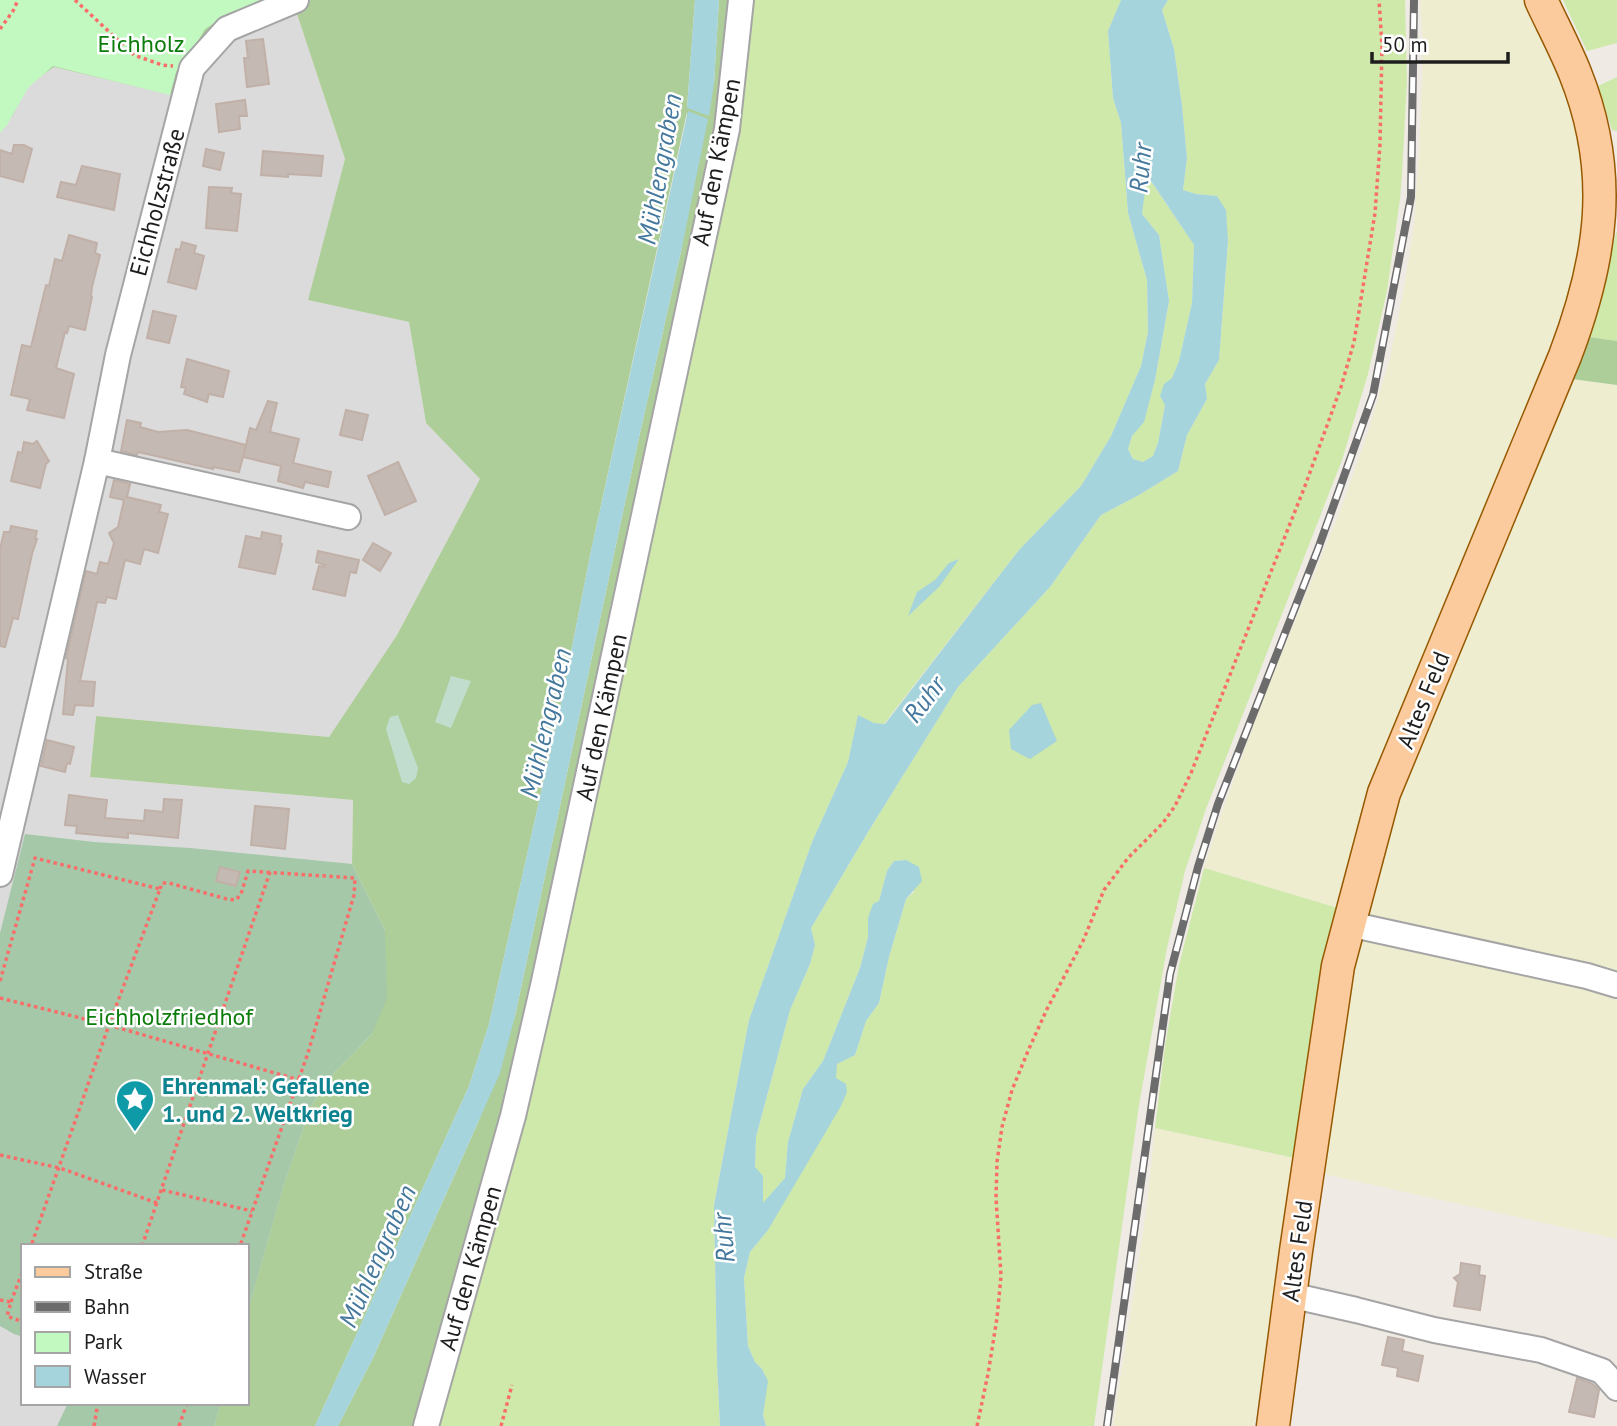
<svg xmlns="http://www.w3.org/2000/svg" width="1617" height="1426" viewBox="0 0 1617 1426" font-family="'PT Sans',sans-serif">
  <rect width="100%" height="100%" fill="#efeae4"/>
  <path fill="#dcdbdb" d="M297,14l48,145 -36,141 100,22 17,101 54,56 -83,156 -68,102 -233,-21 -6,61 263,23 -1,64 -41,242 -64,208v-68h-224v157h198l-7,23h-214v-1294l27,-46 27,-19 114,27 38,-30 18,-23z"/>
  <g fill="#eeedcf">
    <path d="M1420,0h110l43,94 17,89 -10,108 -239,618 -137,-41 18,-56 43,-118 74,-180 30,-85 20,-67 15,-74 10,-63 5,-68 4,-110z"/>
    <path d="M1572,379l45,6v854l-298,-66 37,-241 41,-138z"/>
    <path d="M1155,1128l140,30 -23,162 -18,106h-141l33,-214z"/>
  </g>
  <g fill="#cee9aa">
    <path d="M744,0h377l-13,31 5,67 8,25 7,90 19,67 1,52 -7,34 -30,70 -30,50 -62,64 -135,174 -10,-1 -16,-7 -10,46 -36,80 -63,178 -35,185 3,158 3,63h-287z"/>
    <path d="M1168,0h237l2,81 -5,93 -2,25 -13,92 -19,83 -26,86 -136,349 -21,62 -18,77 -28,157 -45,321h-328l-3,-11 4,-34 -5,-12 -7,-7 -7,-16 -4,-68 6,-26 18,-22 68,-152v-14l19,-9 11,-34 13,-18 10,-46 17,-58 8,-7 -8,-32 -12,1 -7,10 -8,30 -11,17v19l-8,31 -37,93 -20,28 -15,53 -3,36 -22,26v-27l-8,-9 1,-31 34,-127 20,-46 5,-19 -4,-17 57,-96 90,-145 92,-100 51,-72 38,-20 39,-24 9,-36 20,-36 -2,-15 14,-24 9,-118 -11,-46 -21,-2 -13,-4 4,-32 -5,-52 -8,-57 -12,-39z"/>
    <path d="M1563,0h54v43l-30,8z"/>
    <path d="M1617,77v54l-5,-1 -14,-44z"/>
    <path d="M1146,174l48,71 -2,58 -13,58 -7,17 -7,27 -7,38 -5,13 -10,6 -10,-3 -5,-10 4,-13 12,-15 11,-41 14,-79 -10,-66 -17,-21z"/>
    <path d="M1617,230v111l-28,-4z"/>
    <path d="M1204,868l137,41 -46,249 -140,-30 10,-82 14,-81z"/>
  </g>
  <g fill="#adce99">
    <path d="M0,0h695l-8,108 27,-25 5,-83h18l-4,52 -204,972 -107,402h-84l35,-68 107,-240 35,-102 123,-574 44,-195 5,-135 -96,439 -31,157 -71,316 -20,62 -154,340h-101l7,-23h26v-89l37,-130 27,-78 23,-33 38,-39 13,-104 -33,-66 1,-64 -263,-23 6,-61 233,21 68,-102 83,-156 -54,-56 -17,-101 -101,-22 37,-141 -48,-145 -73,27 -18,23 -11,24 -27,6 -114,-27 -27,19 -14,29 -13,17z"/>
    <path d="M1589,337l28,4v44l-45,-6z"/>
  </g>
  <g fill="#c1ddce">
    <path d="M451,676l20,5 -20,47 -16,-6z"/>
    <path d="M398,715l20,53 -2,10 -7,6 -7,-2 -16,-53 4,-12z"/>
  </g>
  <g fill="#a5c8a8">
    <path d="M25,834l69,8 96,6 162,16 33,66 2,68 -15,36 -38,39 -23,33 -27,78 -37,130v-68h-224v91l-9,-3 -14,-8v-393z"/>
    <path d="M68,1403h153l-7,23h-157z"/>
  </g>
  <path fill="#c1f9c1" d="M0,0h277l-56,19 -16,10 -16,27 -13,16 -6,23 -117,-29 -25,22 -21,37 -7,8z"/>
  <g fill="#a5d4dc" fill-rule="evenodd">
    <path d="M695,0h24l-5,83 -5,33 -22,-8z"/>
    <path d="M1121,0h47l-6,10 12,39 8,57 5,52 -4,32 13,4 21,2 9,14 2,31 -9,119 -14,24 2,15 -20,36 -9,36 -39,24 -38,20 -51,72 -92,100 -90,145 -57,96 4,17 -5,19 -20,46 -34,127 -1,30 8,9v27l22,-25 3,-36 15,-53 20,-28 37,-93 8,-31v-19l5,-14 6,-3 8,-30 7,-10 12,-1 13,7 3,14 -16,18 -17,58 -10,46 -13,18 -11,34 -18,9 -1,14 10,6 1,8 -6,14 -73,124 -18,22 -6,26 4,68 7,16 7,7 6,12 -5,34 3,11h-46l-3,-63 -3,-158 35,-185 63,-178 36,-80 10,-47 16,8 11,1 134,-174 62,-64 30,-50 30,-70 7,-34 -1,-52 -19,-67 -7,-90 -8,-25 -5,-67zM1147,175l47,70 -2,58 -13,58 -7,17 -8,6 -4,12 5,9 -7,38 -5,13 -10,6 -10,-3 -5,-10 4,-13 12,-14 11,-42 14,-79 -10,-66 -17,-21z"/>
    <path d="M688,111l20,8 -26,128 -44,195 -123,574 -15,57 -127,285 -35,68h-23l154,-340 20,-62 71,-316 31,-157z"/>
    <path d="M959,559l-20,28 -31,29 9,-24 18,-12 14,-17z"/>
    <path d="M1041,703l16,38 -27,18 -19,-10 -2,-19 23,-25z"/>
  </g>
  <g fill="#c4bab3" stroke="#c1b0a7" stroke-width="2">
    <path d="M263,39l6,45 -22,3 -3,-29h4l-2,-17z"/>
    <path d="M245,100l2,16h-8l1,13 -21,3 -3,-28z"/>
    <path d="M14,145h10l8,4 -9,33 -23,-6v-26l12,4z"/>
    <path d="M206,149l18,4 -4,17 -17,-4z"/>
    <path d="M263,151l60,5 -2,20 -33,-2v3l-27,-2z"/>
    <path d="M82,166l38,8 -6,36 -57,-13 4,-15 15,3z"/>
    <path d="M209,187l23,1 -1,5 10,1 -4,37 -31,-3z"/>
    <path d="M69,235l28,8 -2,10 5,2 -8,32 -1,9 1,1 -7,33 -16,-4 -2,7 -2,-1 -9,36 18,6 -10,44 -37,-8 3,-11 -19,-4 11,-50 9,2 15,-62 3,1 6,-27 7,2z"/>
    <path d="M182,242l14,4 -2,7 10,3 -8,33 -28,-7 8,-33 4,1z"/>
    <path d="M153,311l23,5 -7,27 -22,-5z"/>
    <path d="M187,359l42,12 -6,26 -14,-3 -2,8 -23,-8 2,-6 -5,-1z"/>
    <path d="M268,401l9,2 -7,29 29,7 -6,24 38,9 -3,15 -23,-5 -2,6 -25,-7 3,-15 -38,-9 7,-29 6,2z"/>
    <path d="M346,410l22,5 -6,25 -22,-5z"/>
    <path d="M127,420l14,3 -1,4 18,5 29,-2 59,15 -7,27 -26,-5v2l-75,-17 -1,3 -16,-4z"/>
    <path d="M37,441l12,20 -3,3 -6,24 -29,-7 7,-29 4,1 2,-11 9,2z"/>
    <path d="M398,462l18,39 -31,14 -17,-39z"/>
    <path d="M114,480l16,4 -3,13 34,8 -2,7 9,2 -10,39 -14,-4 -4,15 -15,-4 -9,39 -9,-2 -2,6 -8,-1 -17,79 15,1 -2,24 -18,-1 -2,10 -10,-1 5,-55 -2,-1 20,-87 11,3 3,-12 8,2 6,-21 -5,-10 9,-6 6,-27 -14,-3z"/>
    <path d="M11,526l26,5 -2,8h2l-5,15 -14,65 -5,-1 -8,29 -5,-1v-97l4,-17h6z"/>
    <path d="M262,532l19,4 -1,7 2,1 -7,30 -36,-7 7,-31 15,3z"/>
    <path d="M373,543l18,10 -11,18 -17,-11z"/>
    <path d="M318,551l41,9 -3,13 -6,-1 -5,24 -32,-7 6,-23 5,1 1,-2 -9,-3z"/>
    <path d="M47,740l27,7 -4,17 -3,-1 -2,9 -24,-6z"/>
    <path d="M69,795l38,5 -2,18 39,3 1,-11 18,2 1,-13 18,1 -4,38 -50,-5v5l-52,-5 1,-7 -12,-1z"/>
    <path d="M255,806l34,3 -4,40 -34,-4z"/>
    <path d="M220,867l20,5 -4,14 -20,-5z"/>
    <path d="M1461,1263l19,3 -1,9 6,1 -5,34 -26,-4 4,-24 -4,-4 6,-4z"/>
    <path d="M1388,1337l16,3 -2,11 21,5 -5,25 -21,-5 1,-8 -16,-3z"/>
    <path d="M1577,1378l16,6 6,6 -5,27 -25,-5z"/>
  </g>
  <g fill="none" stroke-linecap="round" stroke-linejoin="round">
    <defs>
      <g id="minor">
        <path d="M97,461l251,56"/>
        <path d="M0,874l97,-413 21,-106 74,-287 35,-39 69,-29"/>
        <path d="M1349,924l238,52 30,9"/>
        <path d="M1290,1295l66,15 78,20 107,20 61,21 15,17"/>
        <path d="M426,1426l87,-310 30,-130 184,-857 14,-129"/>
      </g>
      <path id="major" d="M1273,1426l23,-175 42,-285 46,-173 181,-437c37,-97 50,-184 10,-283 -10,-25 -23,-49 -34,-73"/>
    </defs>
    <use href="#minor" stroke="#a5a5a5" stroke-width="28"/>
    <use href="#major" stroke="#975901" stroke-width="35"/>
    <g stroke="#f96e6b" stroke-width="3.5" stroke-dasharray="3.5 3.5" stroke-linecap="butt">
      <path d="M75,0l59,55 28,10 11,1"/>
      <path d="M0,29l13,-18 5,-11"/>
      <path d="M160,889l2,-6h7l58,16 9,1 5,-6 7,-23 107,7 -1,17 -46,158 -68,193"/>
      <path d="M0,981l35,-123 125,31 -51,136 -78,221"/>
      <path d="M0,998l109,27 190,55"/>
      <path d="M0,1155l60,13 97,35"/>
      <path d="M162,1190l90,21"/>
      <path d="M142,1246l128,-374"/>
      <path d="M0,1300l11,2 -4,14 16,6"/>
      <path d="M11,1302l12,-32"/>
      <path d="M94,1426l4,-23"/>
      <path d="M179,1426l8,-23"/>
      <path d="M501,1426l11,-41"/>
      <path d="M977,1426l11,-52 9,-56 4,-42 -5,-78 1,-36 5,-35 10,-37 16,-39 19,-42 36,-68 21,-51 24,-32 35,-35 12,-17 16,-33 114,-287 36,-99 13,-45 21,-129 5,-69 2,-98 -3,-46"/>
    </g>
    <use href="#minor" stroke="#fff" stroke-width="24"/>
    <use href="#major" stroke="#fbcb9d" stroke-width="32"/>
    <defs>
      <path id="rail" d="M1107,1426l63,-452 28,-107 20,-63 100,-255 55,-154 38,-198 3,-197"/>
    </defs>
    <use href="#rail" stroke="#6c6c6c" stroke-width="8"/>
    <use href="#rail" stroke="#fff" stroke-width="5" stroke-dasharray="16" stroke-linecap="butt"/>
  </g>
  <defs>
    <symbol id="sight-pin" viewBox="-11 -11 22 30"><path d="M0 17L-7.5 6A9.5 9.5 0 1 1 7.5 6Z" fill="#0f9aa8" stroke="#fff"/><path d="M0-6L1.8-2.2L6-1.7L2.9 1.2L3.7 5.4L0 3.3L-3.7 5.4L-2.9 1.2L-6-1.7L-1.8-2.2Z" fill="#fff"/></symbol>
  </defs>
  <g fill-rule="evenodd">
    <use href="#sight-pin" x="113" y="1077" width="44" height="60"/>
  </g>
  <g text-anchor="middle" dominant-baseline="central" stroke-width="5" stroke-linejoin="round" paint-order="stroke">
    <g font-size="24" fill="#0c7c0c" stroke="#fff">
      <text x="141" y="43">Eichholz</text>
      <text x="169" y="1016">Eichholzfriedhof</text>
    </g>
    <g font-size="24" fill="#1e1e1e" stroke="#fff">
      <text transform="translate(716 162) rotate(-79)">Auf den Kämpen</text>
      <text transform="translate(157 202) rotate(-75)">Eichholzstraße</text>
      <text transform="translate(1423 700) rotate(-68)">Altes Feld</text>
      <text transform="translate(601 717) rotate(-78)">Auf den Kämpen</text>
      <text transform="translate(1297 1251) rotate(-82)">Altes Feld</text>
      <text transform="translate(470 1268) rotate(-74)">Auf den Kämpen</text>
    </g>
    <g font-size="24" font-weight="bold" fill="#0d838f" stroke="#fff" text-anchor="start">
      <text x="162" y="1085">Ehrenmal: Gefallene<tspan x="162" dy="28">1. und 2. Weltkrieg</tspan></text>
    </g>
    <g font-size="26" font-style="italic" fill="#45789d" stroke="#fff">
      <text transform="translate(1140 168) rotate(-85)">Ruhr</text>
      <text transform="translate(659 169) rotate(-80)">Mühlengraben</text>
      <text transform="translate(924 699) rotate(-53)">Ruhr</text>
      <text transform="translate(545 723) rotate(-77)">Mühlengraben</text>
      <text transform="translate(723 1238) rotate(-95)">Ruhr</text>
      <text transform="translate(377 1256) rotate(-66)">Mühlengraben</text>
    </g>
  </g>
  <rect x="21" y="1244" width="228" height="161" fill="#ffffff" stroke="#a5a5a5" stroke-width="2"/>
  <rect x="35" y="1267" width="35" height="10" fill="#fbcb9d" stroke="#a5a5a5" stroke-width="2"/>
  <text x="84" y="1279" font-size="21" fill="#1e1e1e">Straße</text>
  <rect x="35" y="1302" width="35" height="10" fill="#6c6c6c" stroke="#a5a5a5" stroke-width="2"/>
  <text x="84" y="1314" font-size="21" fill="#1e1e1e">Bahn</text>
  <rect x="35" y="1332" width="35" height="21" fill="#c1f9c1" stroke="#a5a5a5" stroke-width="2"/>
  <text x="84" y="1349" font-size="21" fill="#1e1e1e">Park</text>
  <rect x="35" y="1366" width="35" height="21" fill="#a5d4dc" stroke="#a5a5a5" stroke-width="2"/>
  <text x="84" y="1384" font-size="21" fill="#1e1e1e">Wasser</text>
  <path d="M1372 52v10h136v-10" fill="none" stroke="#1e1e1e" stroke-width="3.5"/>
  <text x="1382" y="52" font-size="21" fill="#1e1e1e" stroke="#ffffff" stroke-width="5" paint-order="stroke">50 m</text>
</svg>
